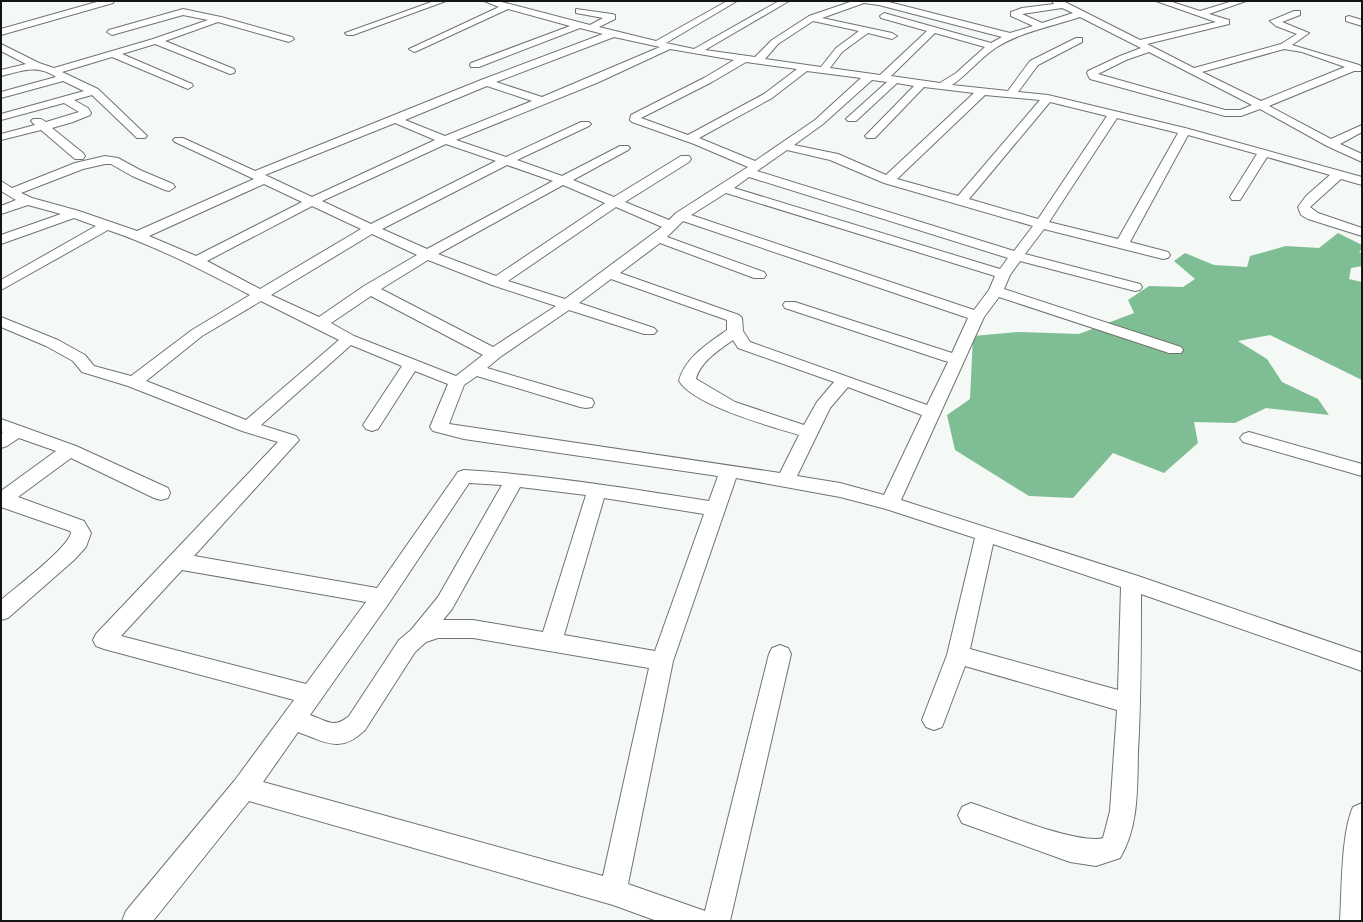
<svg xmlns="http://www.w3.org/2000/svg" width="1363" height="922" viewBox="0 0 1363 922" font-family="'Varela Round',sans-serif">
  <rect width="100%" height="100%" fill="#f4f9f5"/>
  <path fill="#7fbe94" d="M1338,233l24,12v4l-3,3 3,1v13l-11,2 -2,11 13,3v98l-92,-45 -32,6 29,18 15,23 36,17 11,16 -63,-7 -31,15 -41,-1 4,21 -34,30 -51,-20 -40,45 -44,-2 -74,-46 -8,-35 23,-16 3,-63 46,-4 60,2 55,-21 -6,-13 21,-14 34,1 12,-8 -21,-18 11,-8 29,12 33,2 3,-11 36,-10 33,2z"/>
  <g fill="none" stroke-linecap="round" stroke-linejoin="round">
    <defs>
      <g id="minor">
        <path d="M100,1h14l-1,2 -112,32v-6z"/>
        <path d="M434,1h12l-93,34h-6l-2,-2z"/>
        <path d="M484,1h14l92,24 13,-7 -27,-5v-4l36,5 3,1v4l-16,8 57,14 71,-40h10l-71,42 28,6 85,-48h10l-84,49 50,7 17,-17 37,-24 44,-15h32l125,32 23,-7 -22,-10v-4l11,-4 32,-4 -2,-3h11l77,39 76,-18 -60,-21h13l31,10 33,-10h13l-37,13 20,6v4l-82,20 47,24 87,-24 16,-10 -21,-8 -6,-5 24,-10h6v4l-18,7 27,11 -17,12 67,20 3,2v4h-8l-85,35 62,33 31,-14v7l-22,12 22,10v8l-35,-16 -67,-37 -19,7h-16l-135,-37 -3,-6 1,-2 32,-15 21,-8 -61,-31c-27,9 -59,15 -83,30 -17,11 -29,27 -45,38l56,6 22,-30 46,-23h6v4l-44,23 -20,27 30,3 137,33 177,49v8l-21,-6 -31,28 8,6 44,15v8l-54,-17 -7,-4 -3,-8 8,-11 24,-21 -63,-18 -27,43h-8l-2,-3 27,-43 -69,-19 -58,107 38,10 2,3 -2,3 -5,1 -119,-30 -19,25 115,30 2,3 -2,3 -5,1 -115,-30 -10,14 -6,14 177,58 2,3 -2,3h-12l-170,-56 -15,20 -83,183 237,76 224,77v18l-221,-77c0,52 0,105 -3,158 -1,36 1,74 -18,106l-24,8 -26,-4 -108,-39 -4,-8 4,-8 9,-4c28,9 107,42 132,35l7,-27 7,-101 -152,-44 -23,61 -8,3 -8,-3 -4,-7 25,-65 28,-117 -89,-29 -46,-12 -104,-19 -63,183 -45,223 77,27 64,-257 3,-6 8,-3 8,3 3,6 -61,267h-73l-44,-16 -364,-104 -96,120h-31l4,-10 109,-131 59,-80 -190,-51 -8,-3 -3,-6 3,-6 182,-192 -36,-11 -114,-45 -46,-14 -9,-11 -27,-15 -45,-19v-10l57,23 27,15 9,11 37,10 61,-46 58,-35c-46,-24 -92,-48 -142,-65l-107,60v-10l95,-54 -22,-8 -73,26v-9l60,-21 -33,-9 -27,9v-8l15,-6 -15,-9v-10l11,7 63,-25 30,-7 13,2 22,12 33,14 2,3 -6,4 -4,-1 -33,-14 -21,-12h-6l-22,5 -62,24 11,5 47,13 58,20 117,-52 -79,-37 -2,-2 2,-2h8l72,33 226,-91 122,-46 -23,-6 -101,39h-8l-1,-2 1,-2 99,-37 -62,-17 -91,42 -3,1 -5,-3 90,-42zM864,3l15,2 123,32 -11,6 -107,-30 -4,3 1,2 46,13 -47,44 -50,-7 12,-16 26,-19 24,6 5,-3 -5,-3 -70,-15zM1062,8l11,5 -31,10 -20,-9zM813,21l46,10 -23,17 -15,19 -56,-8 13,-15zM935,33l50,14 -29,26 -16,10 -49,-7zM614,37l46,10 -118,50 -46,-15zM670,49l64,11 -30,18 -73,37 -1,5 2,2 62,22 54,23 -72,46 -7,7 -44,-18 64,-40 2,-3 -2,-3h-8l-67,41 -41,-17 55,-30 2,-2 -2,-2h-8l-58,30 -45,-16 72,-34 2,-2 -2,-2h-8l-75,35 -50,-17 143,-58zM1284,49l18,3 43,15 -84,34 -59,-29zM1149,52l103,53 -12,5h-15l-127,-36 28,-14zM746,62l51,7 -33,25 -76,41 -47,-17 71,-36zM807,71l54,7 -46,42 -60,41 -56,-23 73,-40zM872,80l15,2 -39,35 -2,2 2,2h8l41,-38 17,3 -47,48 -2,2 2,2h8l49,-51 50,6 -88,82 -48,-21 -44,-9 29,-21zM487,86l45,15 -87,35 -40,-16zM985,95l55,5 -82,96 -61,-17zM1050,102l57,14 -69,103 -69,-20zM1117,118l61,15 -60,106 -69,-17zM395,123l40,17 -123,57 -47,-22zM446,144l50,17 -125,63 -49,-23zM787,150l43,10 54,23 149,43 -19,25 -257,-80zM507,165l46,16 -126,68 -45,-20zM749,177l259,81 -8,11 -266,-81zM264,184l38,18 -106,54 -47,-20zM563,185l42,18 -109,73 -58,-22zM726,193l269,83 -6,14 -15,20 -283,-95zM312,206l49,23 -101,60 -53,-28zM616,207l46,20 -97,72 -57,-18zM683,221l285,97 -16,35 -157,-51h-10l-2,3 2,3 163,54 -21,43 -177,-63 -7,-11 -1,-13 -3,-3 -119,-42 40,-30 94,35h10l2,-3 -2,-3 -97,-35zM372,234l45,21 -53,31 -45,31 -48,-22zM428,260l64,25 64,21 -63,41 -112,-58zM611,279l116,41v10c-18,13 -42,27 -48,51 16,25 91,45 120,54l-19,38 -331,-49 15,-39 13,-9 103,31 6,1 6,-1 2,-4 -2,-4 -105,-31 13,-11 69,-47 75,24h10l3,-3 -3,-3 -75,-25zM371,296l112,59 -27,21 -102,-40 -23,-13zM261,301l78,39 -93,80 -100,-39 56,-45zM733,340l5,8 96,34 -17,20 -13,23 -69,-23 -39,-23c4,-17 23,-29 37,-39zM351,345l51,21 -39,59 3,4 6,2 6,-2 37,-58 33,13 -18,43 3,4 31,8 254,37 -9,25c-82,-13 -163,-26 -245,-31l-6,2 -81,116 -183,-32 105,-116 -3,-4 -35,-11zM848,387l74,28 -38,80 -44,-12 -43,-7 33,-68zM469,483l33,2 -64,112 -27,33 -12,10 -50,76c-15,13 -22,5 -39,-1l79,-112zM520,487l66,8 -43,137 -70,-12h-30l9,-11zM604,498l100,16 -49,137 -91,-16zM993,544l128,43 -3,103 -148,-41zM182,570l184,32 -60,82 -185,-48zM438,638h35l176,30 -46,208 -340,-94 35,-50c28,10 42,22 67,-2l50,-78 11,-10z"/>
        <path d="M183,9l38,8 71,20 2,2 -5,3 -71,-20 -53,19 69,28 1,2 -1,2 -4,1 -75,-30 -33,10 70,30 1,2 -5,3 -76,-32 -50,15 36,17 47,45 2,2 -2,2h-8l-45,-43 -18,5 14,8 3,5 -1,2 -17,7 -21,6 31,25 2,3 -2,3h-8l-34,-29 -40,10v-6l34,-9 -4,-4 2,-2h8l5,3 33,-10 -15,-9 -63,17v-6l83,-23 -21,-10 -62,17v-6l55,-15c-19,-13 -34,-6 -55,-1v-6l25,-6 -25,-13v-7l38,19 15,5 99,-29 55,-19 -25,-5 -71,20 -5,-3 2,-2z"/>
        <path d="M1349,16l13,4v6l-16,-5v-4z"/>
        <path d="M1,419l75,27 92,42 2,5 -2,5 -7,2 -7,-2 -83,-40 -53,39 66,24 7,12 -5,14 -12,13 -66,58 -7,2v-20c15,-13 66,-51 70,-67l-1,-2 -69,-24v-16l55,-40 -37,-13 -12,8 -6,2v-14l2,-2 -2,-1z"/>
        <path d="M1249,432l113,32v12l-119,-34 -3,-4 3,-4z"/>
        <path d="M1362,803v118h-22c2,-32 1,-87 13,-114z"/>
      </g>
    </defs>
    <use href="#minor" stroke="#6f7470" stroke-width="2"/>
    <use href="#minor" fill="#fff" fill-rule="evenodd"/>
  </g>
  <rect width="1363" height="922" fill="none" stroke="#131514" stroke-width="4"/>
</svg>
